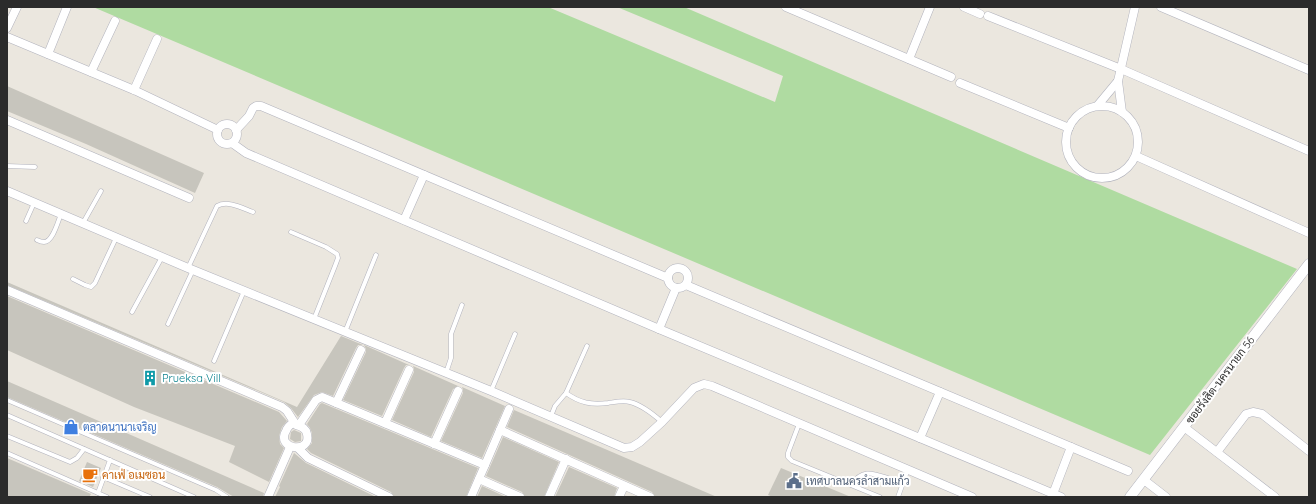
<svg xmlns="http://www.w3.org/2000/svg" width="1316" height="504" viewBox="0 0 1316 504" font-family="Quicksand,Sarabun,sans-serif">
  <rect width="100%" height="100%" fill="#ebe7df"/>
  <path fill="#afdba1" d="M93,7h455l227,95 8,-26 -166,-69h67l613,262 -147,186z"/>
  <g fill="#c7c5bd">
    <path d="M7,86l197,87 -9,20 -109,-49 -79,-33z"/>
    <path d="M7,282l290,125 44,-71 22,9h-5l-2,3 -23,48 -11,-4 -8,3 -16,22 -7,-9 -7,-6 -277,-117z"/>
    <path d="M7,296l272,116 8,9 -5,6 -3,9 1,8 4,4 -15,34 -40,-20 6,-16 -101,-39 -127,-57z"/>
    <path d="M364,345l45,20h-3l-2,3 -22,48 -39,-16 23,-48v-3z"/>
    <path d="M413,366l45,20 -5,3 -22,48 -39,-17 22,-48v-3z"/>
    <path d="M7,381l257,112 -1,4h-29l-17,-10 -210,-90z"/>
    <path d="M462,387l43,19 -23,52 -41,-17 22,-48v-3z"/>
    <path d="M322,403l156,65 -12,29h-72l-3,-5 -80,-39 -4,-4 5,-6v-10l-2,-5 -3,-4 13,-20z"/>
    <path d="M514,410l203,87h-62l-3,-5 -145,-65z"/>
    <path d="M294,430l7,3v8l-6,1 -5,-3 1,-7z"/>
    <path d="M503,437l56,25 -15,35h-19l-3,-5 -36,-16z"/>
    <path d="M294,453l12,10 70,34h-101l5,-10 -1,-1z"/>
    <path d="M7,458l84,36 -2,3h-82z"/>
    <path d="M87,462l14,6 -8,19 -14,-6z"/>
    <path d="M569,467l48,21 -3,9h-59z"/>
    <path d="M781,468l70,29h-78l-5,-2z"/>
    <path d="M482,486l24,11h-29z"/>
  </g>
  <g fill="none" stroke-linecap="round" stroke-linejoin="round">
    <defs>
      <g id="service">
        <path d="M7,166l28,1"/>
        <path d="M26,221l8,-18"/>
        <path d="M83,223l18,-32"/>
        <path d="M291,232l35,15 11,7 1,4 -3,8 -21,53"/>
        <path d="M37,240c2,1 4,2 7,2 9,0 14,-21 17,-28"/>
        <path d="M188,268l29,-62c11,-6 25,2 36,6"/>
        <path d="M73,279l12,6 6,2 4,-4 21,-45"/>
        <path d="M132,312l30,-55"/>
        <path d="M168,324l25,-54"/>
        <path d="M345,332l31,-77"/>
        <path d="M214,361l30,-70"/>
        <path d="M446,373l5,-15v-24l11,-29"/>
        <path d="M491,391l24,-57"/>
        <path d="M566,393l21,-47"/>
        <path d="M7,400l209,90 11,7"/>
        <path d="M7,415l187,82"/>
        <path d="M551,416l4,-10 11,-13c14,10 25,12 42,10 7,-1 15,-3 22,-1 12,3 23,12 32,20"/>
        <path d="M799,424l-11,29v4l4,4 88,36"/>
        <path d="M7,436l63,26 7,-4 7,-9"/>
        <path d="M7,453l100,44"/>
        <path d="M103,477l47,20"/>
        <path d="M852,485c11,-19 24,-10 42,-5"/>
        <path d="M98,493l12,-33"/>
        <path d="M898,497l10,-28"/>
      </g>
      <g id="minor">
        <path d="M786,7l165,70"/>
        <path d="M964,7l16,7"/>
        <path d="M1161,7l148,63"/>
        <path d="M988,16l133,53 188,82"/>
        <path d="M7,28l10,-21"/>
        <path d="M7,37l127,53 84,40"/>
        <path d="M48,54l19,-47"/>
        <path d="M909,59l21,-52"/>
        <path d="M91,72l24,-51"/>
        <path d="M960,83l109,45"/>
        <path d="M134,90l23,-51"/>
        <path d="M1098,105l20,-24"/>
        <circle cx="1102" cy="142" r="36"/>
        <path d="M1122,112l-4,-31 17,-74"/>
        <path d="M7,120l182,78"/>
        <circle cx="227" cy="134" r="10"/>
        <path d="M236,130l13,-14 4,-8 3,-2h5l407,172"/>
        <path d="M232,143l14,10 413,176 402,168"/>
        <path d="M1136,156l173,77"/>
        <path d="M7,191l181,77 303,123 133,57 8,-1 8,-5 22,-20 32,-34 10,-4 8,2 260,111"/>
        <path d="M404,220l20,-45"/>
        <circle cx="678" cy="278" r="10"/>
        <path d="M686,285l442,186"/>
        <path d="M7,290l275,117 5,4 7,11"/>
        <path d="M659,329l17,-41"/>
        <path d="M336,403l25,-53"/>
        <path d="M294,422l2,3c5,1 10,3 11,9 5,21 -32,15 -21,-3 1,-3 5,-7 8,-9z"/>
        <path d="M385,423l24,-53"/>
        <path d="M299,425l17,-25 6,-3 163,68 24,-56"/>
        <path d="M1184,427l91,70"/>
        <path d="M500,430l150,67"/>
        <path d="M920,438l20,-46"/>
        <path d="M434,444l24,-53"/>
        <path d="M298,448l10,10 81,39"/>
        <path d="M1217,452l29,-38 7,-2 9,2 47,37"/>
        <path d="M479,479l41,18"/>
        <path d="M1144,480l22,17"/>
        <path d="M1053,494l18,-47"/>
        <path d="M268,497l22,-50"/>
        <path d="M471,497l14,-32"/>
        <path d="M549,497l17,-38"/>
        <path d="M619,497l5,-11"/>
      </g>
      <path id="tertiary" d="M1130,497l179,-233"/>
    </defs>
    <use href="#service" stroke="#b2b3bd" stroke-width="5"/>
    <use href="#minor" stroke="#b2b3bd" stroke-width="9"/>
    <use href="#tertiary" stroke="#b2b3bd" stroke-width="11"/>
    <use href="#service" stroke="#fff" stroke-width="4"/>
    <use href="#minor" stroke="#fff" stroke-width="8"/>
    <use href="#tertiary" stroke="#fff" stroke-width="10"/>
  </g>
  <defs>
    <symbol id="building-bare" viewBox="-9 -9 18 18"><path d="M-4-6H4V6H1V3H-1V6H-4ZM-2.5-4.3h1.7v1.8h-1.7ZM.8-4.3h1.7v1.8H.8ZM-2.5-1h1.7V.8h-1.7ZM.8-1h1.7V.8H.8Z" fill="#0f9aa8" stroke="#fff" stroke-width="2.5" paint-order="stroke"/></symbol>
    <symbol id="shop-bare" viewBox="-9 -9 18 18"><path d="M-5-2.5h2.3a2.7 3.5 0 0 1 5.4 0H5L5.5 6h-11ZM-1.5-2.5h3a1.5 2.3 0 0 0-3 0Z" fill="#3f7fe0" stroke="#fff" stroke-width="2.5" paint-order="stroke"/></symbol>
    <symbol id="cafe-bare" viewBox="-9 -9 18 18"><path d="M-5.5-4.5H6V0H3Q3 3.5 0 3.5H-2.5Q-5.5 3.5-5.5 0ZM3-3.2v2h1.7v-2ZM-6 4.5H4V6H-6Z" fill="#e8710a" stroke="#fff" stroke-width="2.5" paint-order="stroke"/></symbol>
    <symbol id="civic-bare" viewBox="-9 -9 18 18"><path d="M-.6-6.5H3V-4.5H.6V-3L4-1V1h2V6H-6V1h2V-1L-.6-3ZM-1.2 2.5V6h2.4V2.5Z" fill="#5c6f8a" stroke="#fff" stroke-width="2.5" paint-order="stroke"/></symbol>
  </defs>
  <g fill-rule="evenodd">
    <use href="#building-bare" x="139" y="367" width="22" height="22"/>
    <use href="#shop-bare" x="60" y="416" width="22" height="22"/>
    <use href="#cafe-bare" x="79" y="464" width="22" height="22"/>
    <use href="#civic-bare" x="783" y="470" width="22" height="22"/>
  </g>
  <g text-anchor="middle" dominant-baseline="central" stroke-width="4" stroke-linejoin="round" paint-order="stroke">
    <g font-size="11" fill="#0d838f" stroke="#fff" text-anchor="start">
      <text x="162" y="378">Prueksa Vill</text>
    </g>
    <g font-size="11" fill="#2b2b2b" stroke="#fff">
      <text transform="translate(1220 380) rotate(-53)">ซอยรังสิต-นครนายก 56</text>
    </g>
    <g font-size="11" fill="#366cbe" stroke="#fff" text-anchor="start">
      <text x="83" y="427">ตลาดนานาเจริญ</text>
    </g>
    <g font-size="11" fill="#c56008" stroke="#fff" text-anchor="start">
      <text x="102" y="475">คาเฟ่ อเมซอน</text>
    </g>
    <g font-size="11" fill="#4e5e75" stroke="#fff" text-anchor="start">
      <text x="806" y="481">เทศบาลนครลำสามแก้ว</text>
    </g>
  </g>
  <rect width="1316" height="504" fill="none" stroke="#2b2b2b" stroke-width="16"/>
</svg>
